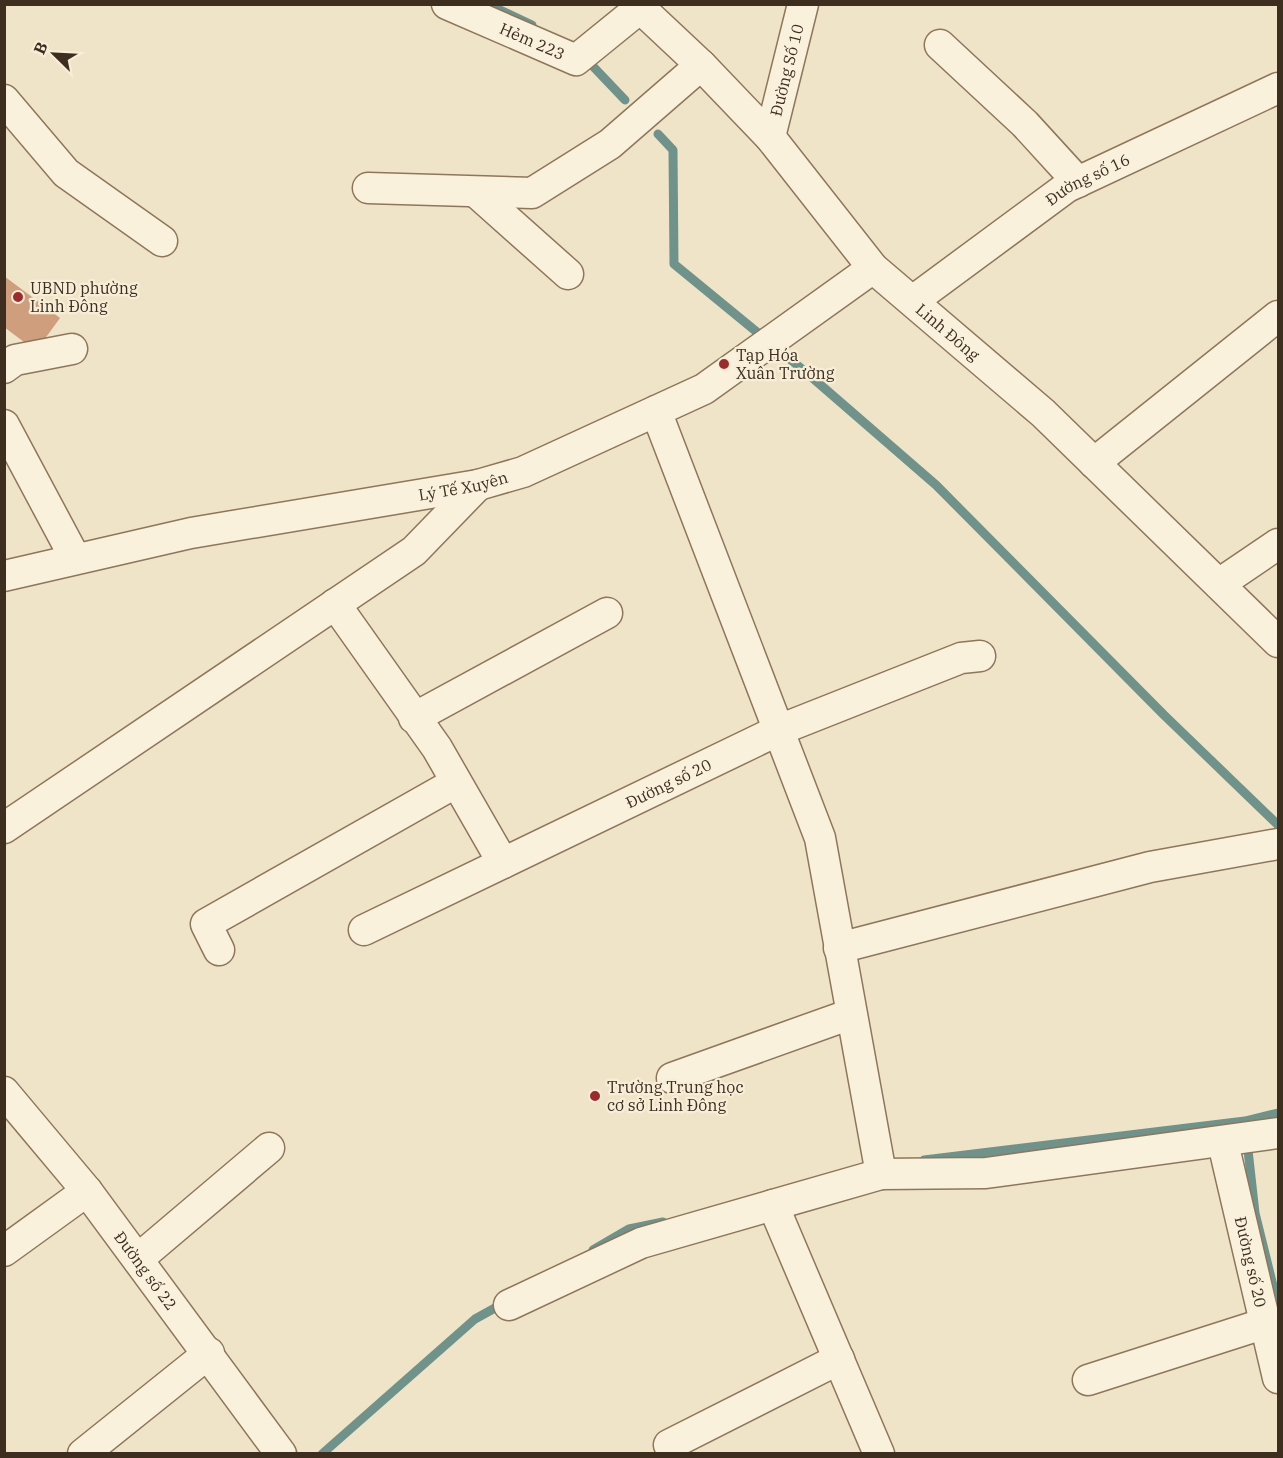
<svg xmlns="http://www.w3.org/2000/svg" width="1283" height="1458" viewBox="0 0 1283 1458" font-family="'IBM Plex Serif',serif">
  <rect width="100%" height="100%" fill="#f0e4c8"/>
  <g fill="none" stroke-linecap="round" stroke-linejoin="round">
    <g stroke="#6f938a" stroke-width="9">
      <path d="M487,4l45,21"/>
      <path d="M586,59l39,41"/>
      <path d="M658,134l15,16 1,114 134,110 128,111 228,230 114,110"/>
      <path d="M1247,1141l8,72 23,93"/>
      <path d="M924,1160l321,-39 33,-8"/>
      <path d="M593,1250l36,-21 34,-7"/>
      <path d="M322,1454l153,-135 29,-16"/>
    </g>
  </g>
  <path fill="#cf9f7d" d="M4,276l56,42 -24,33 -32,-24z"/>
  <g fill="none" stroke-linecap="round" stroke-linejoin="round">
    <defs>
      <g id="minor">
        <path id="s1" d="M447,4l129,56 64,-52"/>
        <path id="s2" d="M636,4l65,61 69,72 103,131 170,145 235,229"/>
        <path d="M940,45l85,79 53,58"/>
        <path d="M4,100l62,73 96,68"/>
        <path id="s3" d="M770,137l33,-133"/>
        <path d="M368,188l164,5 78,-49 91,-79"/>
        <path d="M477,193l91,81"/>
        <path id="s4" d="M914,300l153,-113 211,-99"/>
        <path d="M4,368l11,-8 57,-11"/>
        <path d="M656,411l164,427 61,336"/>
        <path d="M4,425l71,133"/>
        <path d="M1094,463l184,-147"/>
        <path id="s5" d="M4,576l187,-43 287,-48 45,-13 181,-83 169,-121"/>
        <path d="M1219,584l59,-40"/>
        <path d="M335,604l102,144 66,115"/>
        <path d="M414,718l193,-105"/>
        <path d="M4,828l410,-277 64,-66"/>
        <path id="s6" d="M364,930l415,-200 182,-72 19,-2"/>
        <path d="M839,948l311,-81 128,-23"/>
        <path d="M219,950l-13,-26 249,-141"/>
        <path d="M672,1078l179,-64"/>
        <path id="s7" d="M4,1092l83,99 194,263"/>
        <path id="s8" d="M1223,1143l55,235"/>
        <path d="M773,1205l106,249"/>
        <path d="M4,1251l83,-60"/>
        <path d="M138,1259l131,-111"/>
        <path d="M509,1305l132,-62 240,-69 105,-1 292,-40"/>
        <path d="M1088,1380l178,-57"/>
        <path d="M669,1445l170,-86"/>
        <path d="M83,1454l126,-101"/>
      </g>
    </defs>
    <use href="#minor" stroke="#8d765c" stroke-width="33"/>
    <use href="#minor" stroke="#faf1dc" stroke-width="30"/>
  </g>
  <g fill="#9e2a2b" stroke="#f7eed8" stroke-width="2">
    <circle cx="18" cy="297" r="6"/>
    <circle cx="724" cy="364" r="6"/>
    <circle cx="595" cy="1096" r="6"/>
  </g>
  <g text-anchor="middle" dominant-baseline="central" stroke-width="4.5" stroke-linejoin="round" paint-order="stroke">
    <g font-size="16" fill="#3d2e20" stroke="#f7eed8">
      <text stroke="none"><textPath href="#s1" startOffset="93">Hẻm 223</textPath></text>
      <text stroke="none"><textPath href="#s3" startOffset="69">Đường Số 10</textPath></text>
      <text stroke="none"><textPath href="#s4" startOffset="212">Đường số 16</textPath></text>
      <text stroke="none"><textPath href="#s2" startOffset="454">Linh Đông</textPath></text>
      <text stroke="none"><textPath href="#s5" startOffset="468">Lý Tế Xuyên</textPath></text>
      <text stroke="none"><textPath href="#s6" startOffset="338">Đường số 20</textPath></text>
      <text stroke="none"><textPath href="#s8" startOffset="122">Đường số 20</textPath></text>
      <text stroke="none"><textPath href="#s7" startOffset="228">Đường số 22</textPath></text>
    </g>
    <g font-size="16" fill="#3d2e20" stroke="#f7eed8" text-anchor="start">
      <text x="30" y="288">UBND phường<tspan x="30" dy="18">Linh Đông</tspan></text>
      <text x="736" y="355">Tạp Hóa<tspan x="736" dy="18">Xuân Trường</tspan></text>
      <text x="607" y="1087">Trường Trung học<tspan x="607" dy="18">cơ sở Linh Đông</tspan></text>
    </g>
  </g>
  <rect width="1283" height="1458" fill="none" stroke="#3d2e20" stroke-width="12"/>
  <g transform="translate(54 54) rotate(294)" stroke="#f7eed8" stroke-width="4.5" paint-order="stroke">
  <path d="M0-4.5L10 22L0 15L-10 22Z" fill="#3d2e20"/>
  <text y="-9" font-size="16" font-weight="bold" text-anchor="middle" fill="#3d2e20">B</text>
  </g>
</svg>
